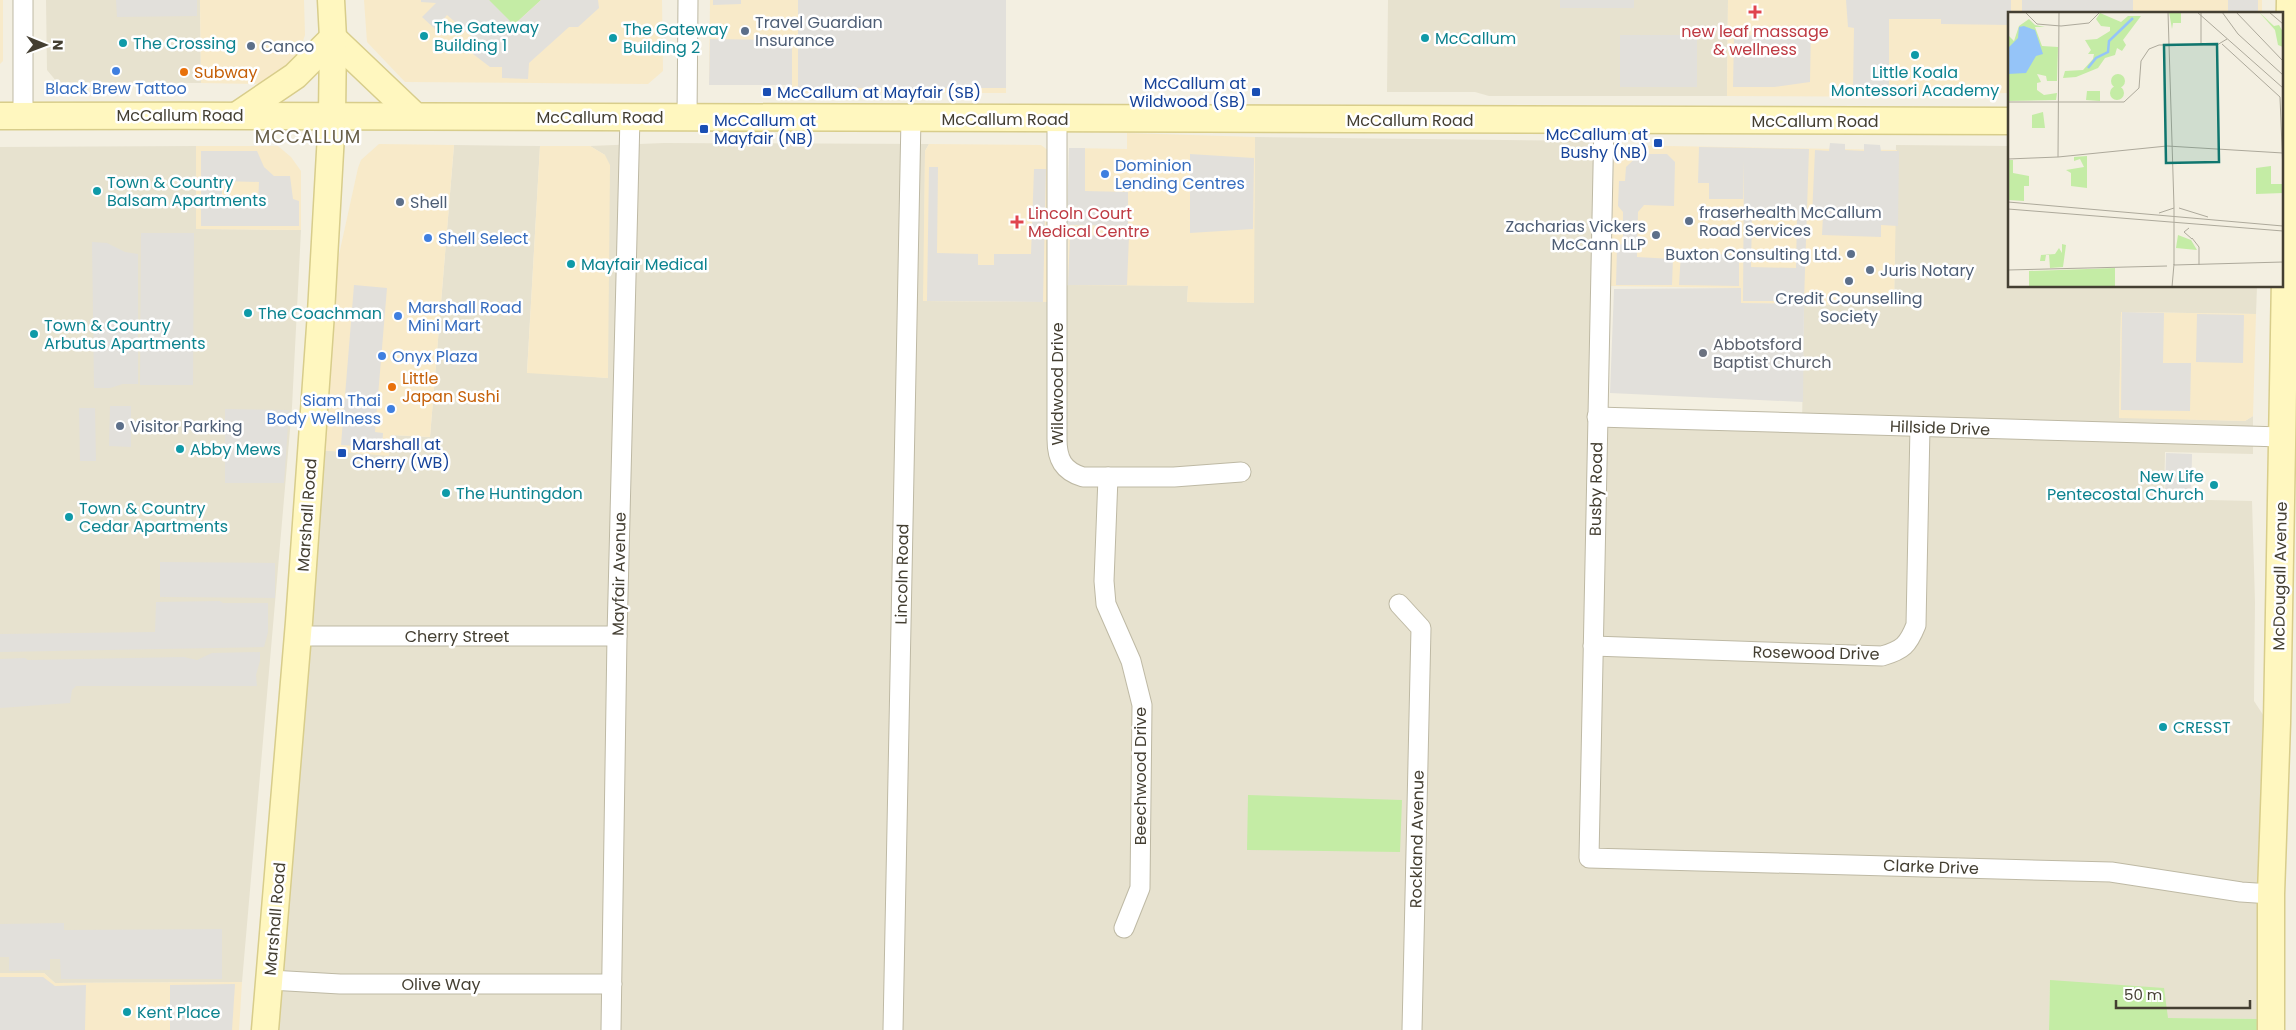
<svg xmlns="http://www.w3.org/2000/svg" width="2296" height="1030" viewBox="0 0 2296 1030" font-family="Poppins,sans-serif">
  <rect width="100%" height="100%" fill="#f3efe1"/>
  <g fill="#e7e2cf">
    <path d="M46,0h154l1,83 -144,-1 -10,-12z"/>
    <path d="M1388,0h340l-1,96h-238l-14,-4h-88z"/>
    <path d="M1255,137l344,4 -5,280 208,5 2,-122 90,2 2,-161 114,1v140h247l-1,28 -135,-2 -2,105 126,4 8,-5v38l-88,-2 -1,47 88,2 3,101 -1,99 19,29 -5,289 -100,-1 -118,-37 -1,49h-1776l46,-580 70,5 2,-20 39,2 24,-292 86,1 -13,226 81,6 -3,-223 -15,-9 74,-3 265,1 -4,7 -1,150 124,1 20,-17h59l61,1 -1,16 66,1z"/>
    <path d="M196,146v83l105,1 -9,177 -50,575 -187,1 -11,-10 -44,1v-827z"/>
  </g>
  <g fill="#f8eac9">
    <path d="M0,0h3v61l-3,3z"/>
    <path d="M200,0h104l1,35 -5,15 -14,17 -24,17 -61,-1z"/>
    <path d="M364,0h298l1,71 -15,13 -243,-2 -38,-40z"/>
    <path d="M710,0h296v93h-214v-8h-83z"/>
    <path d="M1728,0h534v14h-252v79l-68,1v3l-215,-1z"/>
    <path d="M1127,133l128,4 -1,166 -67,-1 1,-16 -120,-1 1,-137 58,1z"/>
    <path d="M379,144l75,1 -24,292 -39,-2 -2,21 -70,-6 14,-168 25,-114 3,-8z"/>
    <path d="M929,144l112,1 8,6 -1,151 -125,-1 2,-150z"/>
    <path d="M1614,145l283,5 -3,156 -154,-3v-15l-129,-2z"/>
    <path d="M196,146h82l13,11 10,14v59l-105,-1z"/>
    <path d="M540,146h50l15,9 5,10 -2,213 -81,-5z"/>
    <path d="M2121,312l135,2 -3,102 -8,5 -126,-3z"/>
    <path d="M0,973h44l11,10 187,-1 -3,48h-239z"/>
  </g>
  <g fill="#c4eca5">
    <path d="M489,0h52l-24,22 9,11 -22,1z"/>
    <path d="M1248,795l154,5 -2,52 -153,-2z"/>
    <path d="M2050,980l114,8 4,30 100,1 -1,11h-218z"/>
  </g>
  <g fill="#e2e0db" fill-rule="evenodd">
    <path d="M116,0h81v16l-80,1z"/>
    <path d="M421,0h68l24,24 -8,10 20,-1 -8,-11 24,-22h57l1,8 -21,19h-9l-40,36 -1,16 -26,-1v-11h-12l-17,-13 7,-10 -33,-29 -12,14 -13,-12 14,-14 -15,-1z"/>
    <path d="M713,0h28v4l-28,1z"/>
    <rect x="798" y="0" width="208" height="88"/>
    <rect x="1560" y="0" width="74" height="8"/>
    <path d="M1846,0h165v14l-1,11 -69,-1v-5h-52v70l-36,-1 1,-60 -6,-1z"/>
    <rect x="2022" y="0" width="111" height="14"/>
    <rect x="2228" y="0" width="30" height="14"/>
    <path d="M1775,27h36l-1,55 -36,5h-41l1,-52 41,1z"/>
    <rect x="1620" y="35" width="77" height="52"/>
    <path d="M710,39l82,1v45h-83z"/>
    <path d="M1830,143l15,1v6l19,1v-7l16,1 1,6h18l-1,75 -17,-1v12l-59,-2 1,-19h-11l3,-66 14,1z"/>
    <path d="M1699,147l110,2 -5,152h-61l1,-140 -1,38h-34v-16h-11zM1752,214l45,1 -1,53 -45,-1z"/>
    <path d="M1069,148h16v43l43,1v34l-61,-1z"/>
    <path d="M201,151h56l7,16 10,9h16l3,23 6,2v25h-98zM222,181l37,1 -1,22h-36z"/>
    <path d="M1190,154l64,4 -1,71 -63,4z"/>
    <path d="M1640,154h27l8,8 -1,44 -30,-1 -6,7 -1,45 36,2 -1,26h-56l1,-38 6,-4v-31l-5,-6 1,-25h6l1,-14z"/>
    <path d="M929,167h9l-1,86 41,1v11h16v-11h37l3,-85h12l-3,133 -116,-1z"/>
    <path d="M141,233h53l-1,152h-53z"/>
    <path d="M1070,235l59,1 -2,49h-59z"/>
    <path d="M92,242l15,1 18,9 13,2v130h-15l-13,4h-16z"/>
    <path d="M1681,253l58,2v31l-60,-1z"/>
    <path d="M354,285l33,3 -12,144 8,1 -1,15 -41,-3z"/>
    <path d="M1741,288v15l63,1 -1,98 -193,-9 4,-104z"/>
    <path d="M2122,312l42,1 -1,50h28l-1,48 -69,-1z"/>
    <path d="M2197,314l47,1 -1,48 -47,-1z"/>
    <path d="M110,406h21v41l-22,-1z"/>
    <path d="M79,408h16l1,53h-16z"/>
    <path d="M225,409l64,1 -5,73h-59z"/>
    <path d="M2166,453l26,1 -1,45h-26z"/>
    <path d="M160,562l115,1v35l-115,-1z"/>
    <path d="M220,601l3,2h45v29l-4,15 -264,5v-18l155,-2 1,-30z"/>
    <path d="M260,652v9l-4,14 1,11h-181l-4,4 -2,13 -70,5v-49l25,-1 3,2 156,-3 13,3 15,-7z"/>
    <path d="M64,923v7l158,-1v50h-161l-1,-20h-10v11l-41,1v-14h-9v-33z"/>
    <path d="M0,977h43l12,9 31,-1 -1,45h-85z"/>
    <path d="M235,984l-3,46h-62v-45z"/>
  </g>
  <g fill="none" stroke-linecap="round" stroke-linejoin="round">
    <defs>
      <g id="street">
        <path d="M23,0v116"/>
        <path d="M687,118l1,-118"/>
        <path d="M1057,119v320c0,20 6,32 26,38h91l67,-5"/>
        <path d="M1604,120l-15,738 522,14 130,20 30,2"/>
        <path d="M1597,417l685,20"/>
        <path d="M1108,477l-4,104 2,23 25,57 11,44 -2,183 -16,40"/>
        <path d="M1399,604l22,24 -9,402"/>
        <path d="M297,636h320"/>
        <path d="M1593,646l289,10c21,-6 26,-11 34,-31l4,-198"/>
        <path d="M270,980l70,4h272"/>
        <path d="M611,1030l6,-394 13,-519"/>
        <path d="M893,1030l18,-912"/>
      </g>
      <g id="secondary">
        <path d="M333,38l82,78"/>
        <path d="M239,114l56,-38 38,-38"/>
        <path d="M0,116c670,-1 1340,4 2010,5"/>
        <path d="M265,1030l34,-408 22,-309 11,-197 1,-78 -2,-38"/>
        <path d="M2271,1030v-136l6,-171 13,-723"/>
      </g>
    </defs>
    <use href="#street" stroke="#beb9a4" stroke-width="21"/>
    <use href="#secondary" stroke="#d8cd8b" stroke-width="29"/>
    <use href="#street" stroke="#fff" stroke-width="19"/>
    <use href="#secondary" stroke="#fff7bf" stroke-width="26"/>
  </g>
  <g fill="#e0444e" stroke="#fff" stroke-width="2">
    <path d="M1752.5 4.5h5v5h5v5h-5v5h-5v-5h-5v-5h5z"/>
    <path d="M1014.5 214.5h5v5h5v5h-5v5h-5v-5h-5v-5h5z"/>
  </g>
  <g fill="#5c6f8a" stroke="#fff" stroke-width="2">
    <circle cx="745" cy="31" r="5"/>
    <circle cx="251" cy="46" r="5"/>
    <circle cx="400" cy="202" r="5"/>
    <circle cx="1689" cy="221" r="5"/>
    <circle cx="1656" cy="235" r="5"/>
    <circle cx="1851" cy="254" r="5"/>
    <circle cx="1870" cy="270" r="5"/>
    <circle cx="1849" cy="281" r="5"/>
    <circle cx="120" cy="426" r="5"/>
  </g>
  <g fill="#0f9aa8" stroke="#fff" stroke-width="2">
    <circle cx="424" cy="36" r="5"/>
    <circle cx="613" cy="38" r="5"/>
    <circle cx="1425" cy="38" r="5"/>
    <circle cx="123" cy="43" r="5"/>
    <circle cx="1915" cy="55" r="5"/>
    <circle cx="97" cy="191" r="5"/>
    <circle cx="571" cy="264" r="5"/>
    <circle cx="248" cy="313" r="5"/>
    <circle cx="34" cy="334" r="5"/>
    <circle cx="180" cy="449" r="5"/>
    <circle cx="2214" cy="485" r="5"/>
    <circle cx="446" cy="493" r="5"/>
    <circle cx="69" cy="517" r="5"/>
    <circle cx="2163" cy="727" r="5"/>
    <circle cx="127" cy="1012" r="5"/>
  </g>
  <g fill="#3f7fe0" stroke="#fff" stroke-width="2">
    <circle cx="116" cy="71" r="5"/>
    <circle cx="1105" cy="174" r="5"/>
    <circle cx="428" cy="238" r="5"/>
    <circle cx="398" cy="316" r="5"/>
    <circle cx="382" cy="356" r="5"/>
    <circle cx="391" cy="409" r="5"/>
  </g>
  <g fill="#e8710a" stroke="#fff" stroke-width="2">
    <circle cx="184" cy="72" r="5"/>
    <circle cx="392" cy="387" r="5"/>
  </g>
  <g fill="#1a4fb4" stroke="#fff" stroke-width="2">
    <rect x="762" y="87" width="10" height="10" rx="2.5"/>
    <rect x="1251" y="87" width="10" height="10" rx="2.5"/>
    <rect x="699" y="124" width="10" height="10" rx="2.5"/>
    <rect x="1653" y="138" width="10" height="10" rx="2.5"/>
    <rect x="337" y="448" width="10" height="10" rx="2.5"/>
  </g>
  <circle fill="#6b7280" stroke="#fff" stroke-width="2" cx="1703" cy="353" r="5"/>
  <g text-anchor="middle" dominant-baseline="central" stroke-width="5" stroke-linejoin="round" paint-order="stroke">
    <g font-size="16" fill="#4e5e75" stroke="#fff" text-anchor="start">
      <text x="755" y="22">Travel Guardian<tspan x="755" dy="18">Insurance</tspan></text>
      <text x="261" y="46">Canco</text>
      <text x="410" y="202">Shell</text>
      <text x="1699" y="212">fraserhealth McCallum<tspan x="1699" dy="18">Road Services</tspan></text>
      <text x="1646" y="226" text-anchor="end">Zacharias Vickers<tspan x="1646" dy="18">McCann LLP</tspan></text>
      <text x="1841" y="254" text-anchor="end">Buxton Consulting Ltd.</text>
      <text x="1880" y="270">Juris Notary</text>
      <text x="1849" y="298" text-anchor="middle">Credit Counselling<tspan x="1849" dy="18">Society</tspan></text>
      <text x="130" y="426">Visitor Parking</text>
    </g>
    <g font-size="16" fill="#0d838f" stroke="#fff" text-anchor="start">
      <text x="434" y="27">The Gateway<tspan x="434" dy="18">Building 1</tspan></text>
      <text x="623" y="29">The Gateway<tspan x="623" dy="18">Building 2</tspan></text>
      <text x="1435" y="38">McCallum</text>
      <text x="133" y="43">The Crossing</text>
      <text x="1915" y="72" text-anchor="middle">Little Koala<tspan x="1915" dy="18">Montessori Academy</tspan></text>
      <text x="107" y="182">Town &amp; Country<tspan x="107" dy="18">Balsam Apartments</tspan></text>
      <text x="581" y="264">Mayfair Medical</text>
      <text x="258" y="313">The Coachman</text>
      <text x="44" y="325">Town &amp; Country<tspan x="44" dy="18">Arbutus Apartments</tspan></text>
      <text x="190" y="449">Abby Mews</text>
      <text x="2204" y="476" text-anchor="end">New Life<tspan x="2204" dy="18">Pentecostal Church</tspan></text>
      <text x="456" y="493">The Huntingdon</text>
      <text x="79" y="508">Town &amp; Country<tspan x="79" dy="18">Cedar Apartments</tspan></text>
      <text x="2173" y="727">CRESST</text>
      <text x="137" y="1012">Kent Place</text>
    </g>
    <g font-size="16" fill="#be3a42" stroke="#fff">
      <text x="1755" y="31">new leaf massage<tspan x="1755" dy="18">&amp; wellness</tspan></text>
      <text x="1028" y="213" text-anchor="start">Lincoln Court<tspan x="1028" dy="18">Medical Centre</tspan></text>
    </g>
    <g font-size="16" fill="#c56008" stroke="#fff" text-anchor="start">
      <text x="194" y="72">Subway</text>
      <text x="402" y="378">Little<tspan x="402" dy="18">Japan Sushi</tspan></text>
    </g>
    <g font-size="16" fill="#164399" stroke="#fff" text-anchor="start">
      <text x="1246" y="83" text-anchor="end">McCallum at<tspan x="1246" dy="18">Wildwood (SB)</tspan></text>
      <text x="777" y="92">McCallum at Mayfair (SB)</text>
      <text x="714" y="120">McCallum at<tspan x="714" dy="18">Mayfair (NB)</tspan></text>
      <text x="1648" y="134" text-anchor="end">McCallum at<tspan x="1648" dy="18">Bushy (NB)</tspan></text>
      <text x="352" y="444">Marshall at<tspan x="352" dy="18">Cherry (WB)</tspan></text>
    </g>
    <g font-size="16" fill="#366cbe" stroke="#fff" text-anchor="start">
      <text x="116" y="88" text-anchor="middle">Black Brew Tattoo</text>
      <text x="1115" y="165">Dominion<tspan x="1115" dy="18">Lending Centres</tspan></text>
      <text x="438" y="238">Shell Select</text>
      <text x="408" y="307">Marshall Road<tspan x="408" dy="18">Mini Mart</tspan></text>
      <text x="392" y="356">Onyx Plaza</text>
      <text x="381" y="400" text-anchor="end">Siam Thai<tspan x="381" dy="18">Body Wellness</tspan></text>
    </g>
    <g font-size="16" fill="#443f32" stroke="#fff">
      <text x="180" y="115">McCallum Road</text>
      <text x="600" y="117">McCallum Road</text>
      <text x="1005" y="119">McCallum Road</text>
      <text x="1410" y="120">McCallum Road</text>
      <text x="1815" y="121">McCallum Road</text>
      <text transform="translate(1057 384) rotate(-90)">Wildwood Drive</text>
      <text transform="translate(1940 428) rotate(2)">Hillside Drive</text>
      <text transform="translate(1596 489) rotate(-89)">Busby Road</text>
      <text transform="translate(307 515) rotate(-86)">Marshall Road</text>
      <text transform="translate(619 574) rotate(-89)">Mayfair Avenue</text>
      <text transform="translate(902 574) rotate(-89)">Lincoln Road</text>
      <text transform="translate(2280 576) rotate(-89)">McDougall Avenue</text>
      <text x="457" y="636">Cherry Street</text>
      <text transform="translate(1816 653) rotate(1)">Rosewood Drive</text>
      <text transform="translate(1140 776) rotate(-90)">Beechwood Drive</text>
      <text transform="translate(1417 839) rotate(-89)">Rockland Avenue</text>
      <text transform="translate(1931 867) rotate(2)">Clarke Drive</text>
      <text transform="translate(275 919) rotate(-85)">Marshall Road</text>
      <text x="441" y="984">Olive Way</text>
    </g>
    <g font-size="16" fill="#5b616d" stroke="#fff" text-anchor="start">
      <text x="1713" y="344">Abbotsford<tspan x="1713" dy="18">Baptist Church</tspan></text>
    </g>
    <g font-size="18" letter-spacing="1" fill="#685f48" stroke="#fff">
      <text x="308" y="136">MCCALLUM</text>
    </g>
  </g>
  <g transform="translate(2008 12)">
    <rect width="275" height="275" fill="#f3efe1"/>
    <path d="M161,0h18v1h-6v10h-8l-1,6zM251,0l15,14 5,-1 4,7v15l-5,-2 -3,-15zM92,1l21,9 7,-6h13l-18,24 3,5 -4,6 -5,-3 -2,7 -10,3 -7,10 -22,9 -13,1 2,-7 18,-1 10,-11 1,-5h-6l3,-4 -6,-10 12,-1 13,-8v-4l-9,-1 -5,-7zM21,7l6,6 10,2h-10l7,19 16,1 -1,34h-10l-1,-5 -9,-2 4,8 -4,1v7l7,5 13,-2 -1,7 -48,1v-66l6,6 5,-15zM103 69a7 7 0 1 1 14 0a7 7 0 1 1-14 0ZM102 81a7 7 0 1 1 14 0a7 7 0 1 1-14 0ZM79,79h13v10l-14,-1zM35,100l2,16h-13v-13zM79,144v32l-16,-2v-13l-5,-3 18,-3 -4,-8 -6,2v-4zM0,148h5v13l16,3v10h-5v15l-16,-1zM263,154v18h11l1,9 -27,1v-26zM170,223l13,5 6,10 -21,-2zM54,232l4,1 -3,22 -13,1 -1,-13h-3l-1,6h-5l1,-6 14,-1 4,-6 3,5zM107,256v19h-86v-16z" fill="#c4eca5"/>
    <path d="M16,14l11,4 8,24 -7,2 -10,17 -18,1v-26l10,-10 1,-11z" fill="#95c4f8"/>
    <path fill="none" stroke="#95c4f8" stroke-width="2.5" d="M80,56l8,-10 12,-6 1,-11 24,-23"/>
    <path fill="none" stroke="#ada99b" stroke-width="1" d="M17,0l12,12 24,2 28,-3 11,-11M160,0l6,195M189,0l86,76M214,0l16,22 45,41M228,0l47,49M261,0l14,12M214,32l58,53 3,75M193,33v-33M0,90h116l15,-14 2,-27 8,-12 10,-4h58l10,-6M50,145l1,-145M0,147l50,-2 109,-11 116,7M0,190l275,24M171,196l29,9M0,197l275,22M151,201l15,-5M181,216l-5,4 8,7M184,226l7,9v18M166,253l109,-3M166,253v-58M0,258l159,-4M164,275l2,-23"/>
    <path fill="#0f766e" fill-opacity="0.15" stroke="#0f766e" stroke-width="2.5" d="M209,32l2,118 -53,1 -2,-118z"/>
    <rect width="275" height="275" fill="none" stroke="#443f32" stroke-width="2.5"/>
  </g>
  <g transform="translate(45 45) rotate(91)" stroke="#ffffff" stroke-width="4" paint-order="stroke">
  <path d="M0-4L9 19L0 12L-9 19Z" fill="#443f32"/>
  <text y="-8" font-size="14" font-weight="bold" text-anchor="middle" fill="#443f32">N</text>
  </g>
  <path d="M2116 1000v8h134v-8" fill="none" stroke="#443f32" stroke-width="2.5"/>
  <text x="2124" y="1000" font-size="15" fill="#443f32" stroke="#ffffff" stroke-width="4" paint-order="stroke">50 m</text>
</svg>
